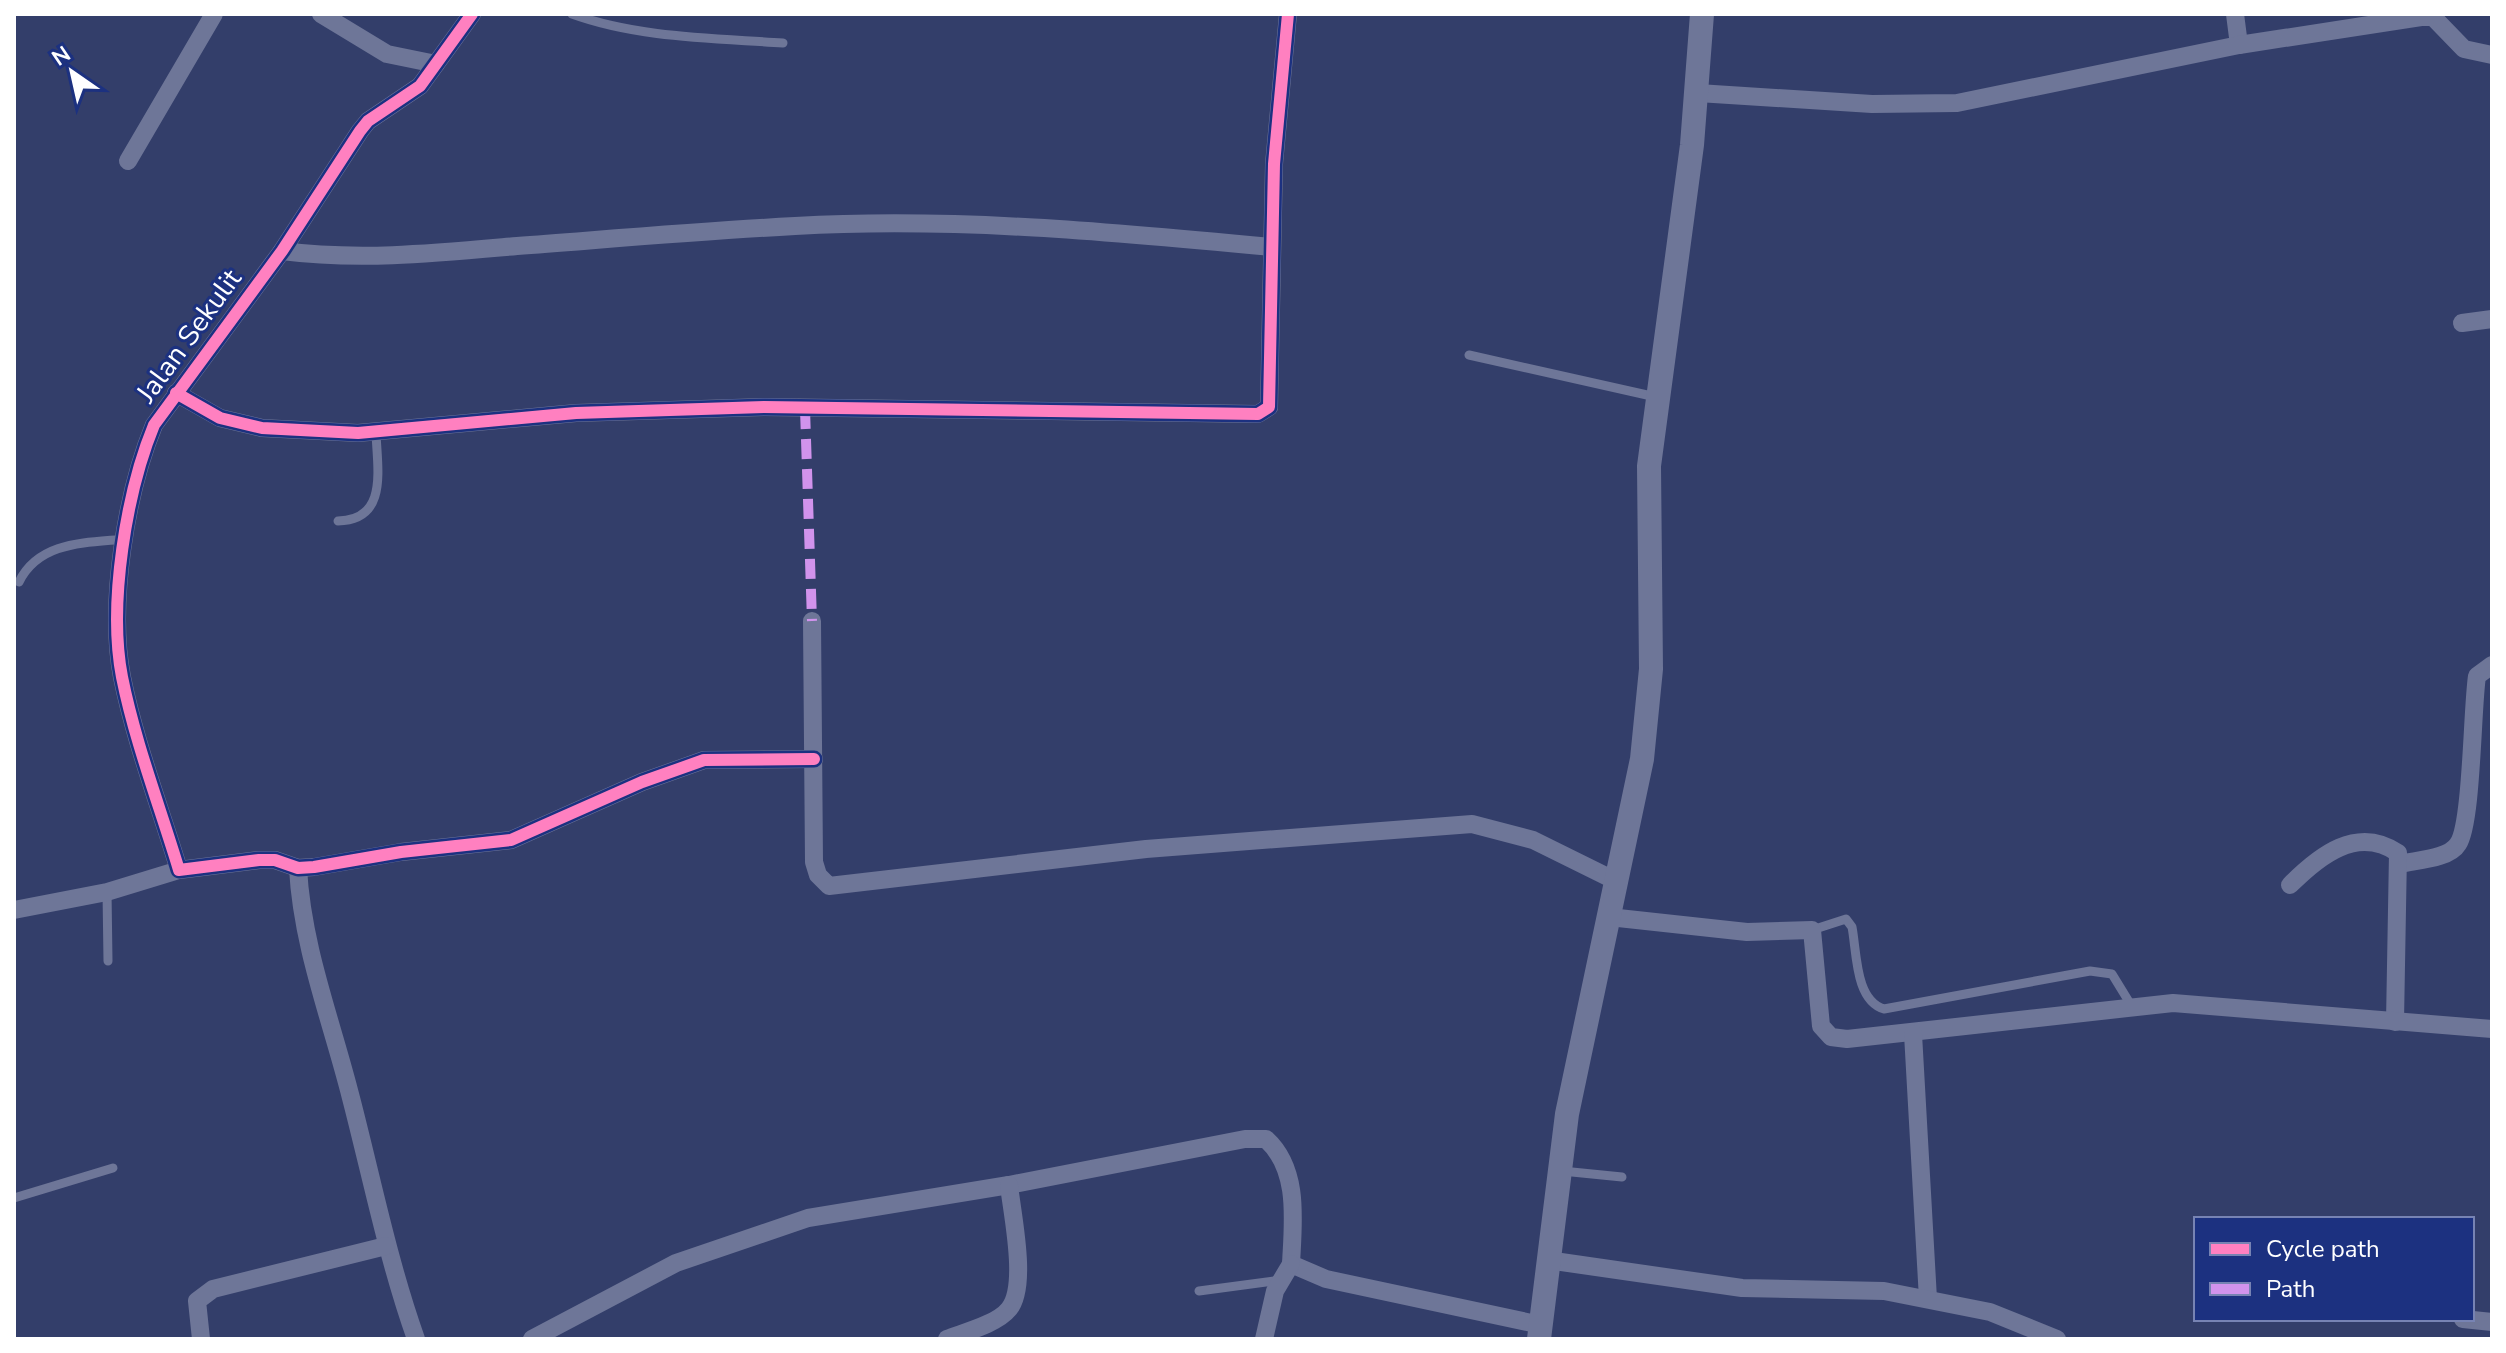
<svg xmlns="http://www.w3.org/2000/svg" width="2506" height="1353" viewBox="0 0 2506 1353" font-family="'Nunito Sans',sans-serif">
  <rect width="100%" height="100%" fill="#333e6a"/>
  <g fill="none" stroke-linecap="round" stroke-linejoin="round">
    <g stroke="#6e7698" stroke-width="9">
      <path d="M572,14c66,24 141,24 211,29"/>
      <path d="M1469,355l187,42"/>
      <path d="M338,521c51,-1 39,-53 38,-89"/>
      <path d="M19,582c20,-41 67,-39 107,-43"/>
      <path d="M107,892l1,69"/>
      <path d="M1812,930l34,-11 6,8c5,26 3,73 32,82l206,-38 22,3 19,31"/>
      <path d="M1562,1171l60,6"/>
      <path d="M14,1198l99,-30"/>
      <path d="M1199,1291l82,-11"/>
    </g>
    <g stroke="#6e7698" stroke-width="18">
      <path d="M321,14l66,40 49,10"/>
      <path d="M472,14l-52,72 -52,35 -8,10 -78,120 -128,174c-28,68 -46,179 -32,252 13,65 38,130 57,193l80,-10h16l23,8 16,-1 87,-15 110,-12 131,-58 62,-22 110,-1"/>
      <path d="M2235,14l4,31"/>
      <path d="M1698,93l174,11 85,-1 282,-58 182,-28h12l31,32 28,6"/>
      <path d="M128,161l86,-147"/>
      <path d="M282,251c79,10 156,2 235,-5 93,-7 185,-15 278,-20 159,-9 319,6 477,21"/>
      <path d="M2462,323l30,-4"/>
      <path d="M176,393l44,25 42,10 96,5 218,-20 188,-6 494,7 11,-7 5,-243 14,-150"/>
      <path d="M812,621l2,241 4,13 11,11 317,-37 326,-25 61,16 83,41"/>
      <path d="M2400,864c16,-4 49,-5 58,-20 14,-20 14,-135 19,-168l15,-11"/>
      <path d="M298,868c4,79 34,154 53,230 21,81 37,162 65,241"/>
      <path d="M2290,885c29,-29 67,-60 108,-32l-3,169"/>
      <path d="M14,910l93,-18 72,-22"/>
      <path d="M1609,917l138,15 65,-2 9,96 10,11 16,2 326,-36 319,26"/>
      <path d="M1913,1034l15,265"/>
      <path d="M1547,1260l195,28 142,3 106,21 67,27"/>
      <path d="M2463,1319l29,3"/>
      <path d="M201,1339l-4,-38 16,-12 173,-43"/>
      <path d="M532,1339l144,-76 132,-45 201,-33 236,-46h21c34,31 27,83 25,125l35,15 215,46"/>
      <path d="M947,1339c18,-7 50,-15 62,-30 19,-23 3,-95 0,-124"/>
      <path d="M1264,1339l11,-48 16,-27"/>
    </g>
    <path stroke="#6e7698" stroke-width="24" d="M1539,1339l28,-225 75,-355 9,-90 -2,-203 43,-321 10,-131"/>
    <path stroke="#d193ec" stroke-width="10" stroke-dasharray="20 10" stroke-linecap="butt" d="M805,409l7,212"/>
    <defs>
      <g id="cycleway">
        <path d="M472,14l-52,72 -52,35 -8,10 -78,120 -128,174c-28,68 -46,179 -32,252 13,65 38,130 57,193l80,-10h16l23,8 16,-1 87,-15 110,-12 131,-58 62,-22 110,-1"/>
        <path d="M176,393l44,25 42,10 96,5 218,-20 188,-6 494,7 11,-7 5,-243 14,-150"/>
      </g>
    </defs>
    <use href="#cycleway" stroke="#1c3180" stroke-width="17"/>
    <use href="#cycleway" stroke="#ff80c0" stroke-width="12"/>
  </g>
  <g text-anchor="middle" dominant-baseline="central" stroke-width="6" stroke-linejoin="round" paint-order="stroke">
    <g font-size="28" fill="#fff" stroke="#1c3180">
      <text transform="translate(189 336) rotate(-54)">Jalan Sekulit</text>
    </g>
  </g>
  <rect width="2506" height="1353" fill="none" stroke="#ffffff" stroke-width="32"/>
  <rect x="2194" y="1217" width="280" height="104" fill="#1c3180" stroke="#7783b3" stroke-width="2"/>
  <rect x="2210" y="1243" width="40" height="12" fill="#ff80c0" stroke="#7783b3" stroke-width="2"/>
  <text x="2266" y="1257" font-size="24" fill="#ffffff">Cycle path</text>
  <rect x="2210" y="1283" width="40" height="12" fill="#d193ec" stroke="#7783b3" stroke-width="2"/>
  <text x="2266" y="1297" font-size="24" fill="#ffffff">Path</text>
  <g transform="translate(72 72) rotate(326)" stroke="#1c3180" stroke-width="6" paint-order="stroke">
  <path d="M0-6L14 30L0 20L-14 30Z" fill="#ffffff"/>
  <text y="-12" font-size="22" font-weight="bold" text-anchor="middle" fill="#ffffff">N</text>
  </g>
</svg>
